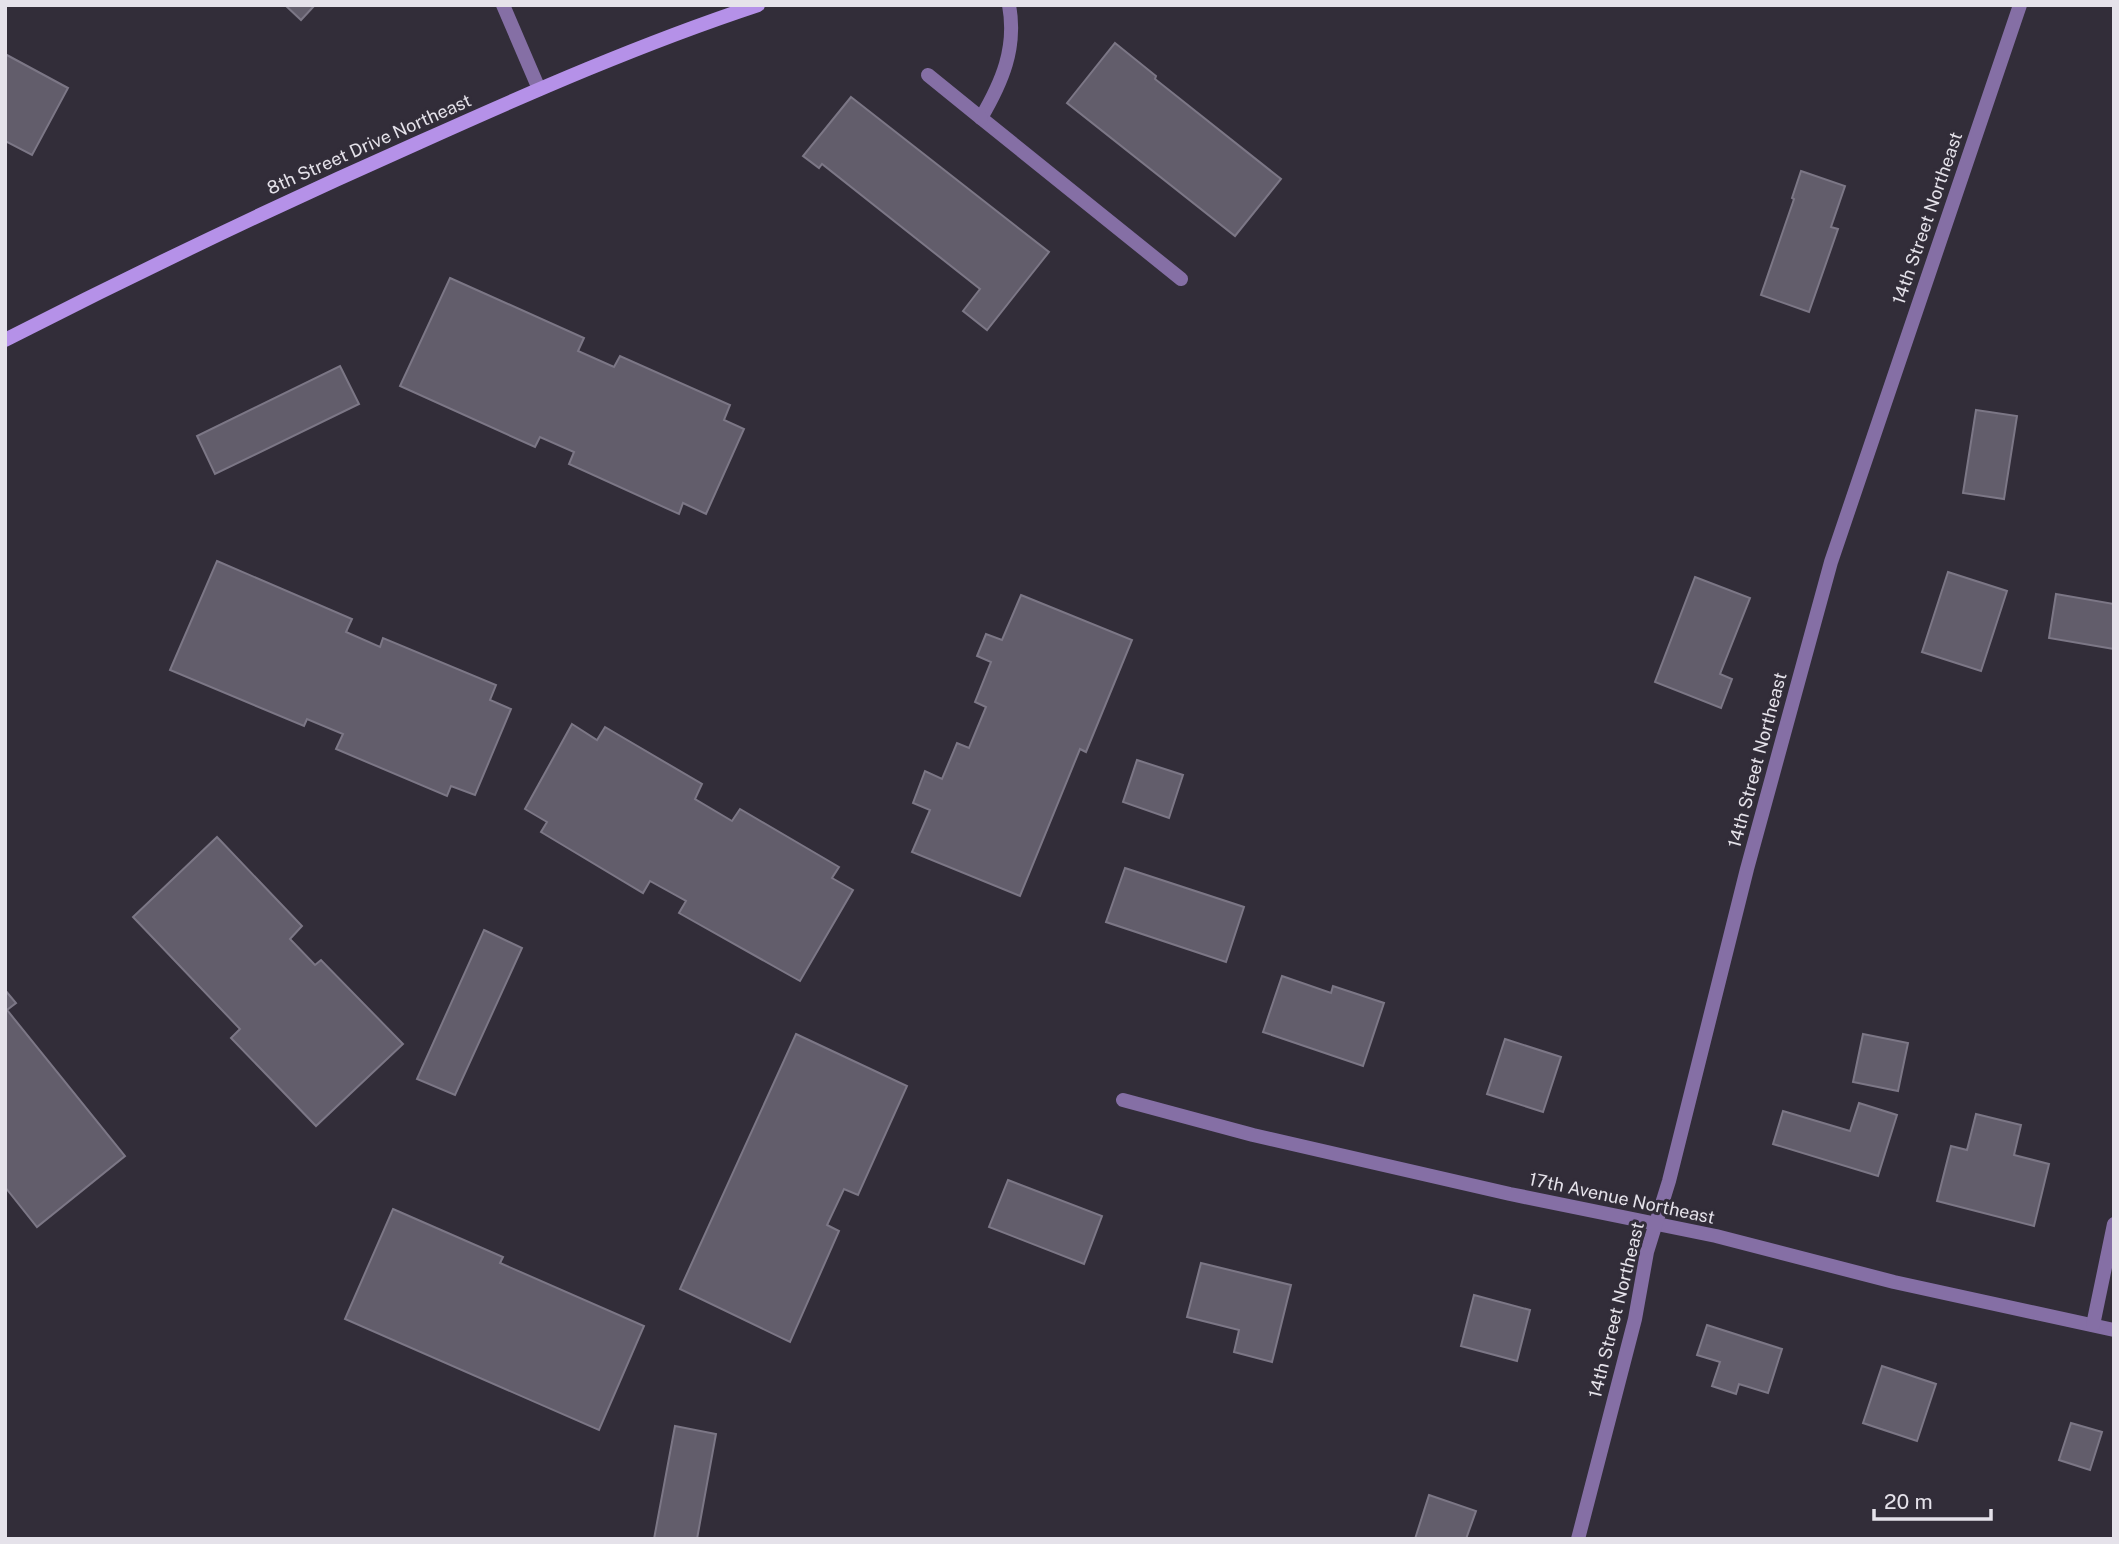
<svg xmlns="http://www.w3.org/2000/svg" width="2119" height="1544" viewBox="0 0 2119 1544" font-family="'Public Sans',sans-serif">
  <rect width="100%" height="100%" fill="#322d39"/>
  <g fill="#625d6b" stroke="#7c7786" stroke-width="2">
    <path d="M285,5h30l-14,15z"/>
    <path d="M1115,43l41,33 -1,3 126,100 -46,57 -168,-133z"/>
    <path d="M5,54l63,34 -36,67 -27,-14z"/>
    <path d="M851,97l198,155 -62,78 -24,-19 17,-22 -158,-125 -3,4 -16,-12z"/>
    <path d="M1801,171l44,15 -14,41 7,2 -29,83 -48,-17 33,-96 -2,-1z"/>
    <path d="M450,278l134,60 -6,13 36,16 6,-11 110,49 -6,15 20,9 -38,85 -23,-11 -4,11 -110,-50 5,-12 -34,-15 -5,10 -135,-61z"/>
    <path d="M340,366l19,38 -144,70 -18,-38z"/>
    <path d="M1976,410l41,6 -13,83 -41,-6z"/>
    <path d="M217,561l135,58 -6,13 34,15 3,-9 113,47 -6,15 21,9 -36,86 -24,-9 -4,10 -111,-47 7,-15 -36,-15 -3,7 -134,-56z"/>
    <path d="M1948,572l59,19 -26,80 -59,-19z"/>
    <path d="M1695,577l55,21 -30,76 12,5 -11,29 -66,-26z"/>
    <path d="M2056,594l58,10v45l-65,-11z"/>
    <path d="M1021,595l111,45 -46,112 -6,-3 -60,147 -108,-44 18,-42 -17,-7 12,-32 17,8 15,-36 12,5 17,-41 -11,-5 16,-40 -14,-6 9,-22 16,6z"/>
    <path d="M572,724l25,16 8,-13 97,57 -7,15 37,22 8,-12 99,58 -7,11 21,12 -53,91 -121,-68 7,-12 -36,-20 -7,12 -102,-61 6,-10 -22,-13z"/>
    <path d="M1137,760l46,15 -14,43 -46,-16z"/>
    <path d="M217,837l85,89 -12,13 25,26 6,-5 82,84 -87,82 -85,-88 9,-9 -107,-112z"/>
    <path d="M1125,868l119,39 -18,55 -120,-40z"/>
    <path d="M484,930l38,18 -67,147 -38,-16z"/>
    <path d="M1282,976l49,17 2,-7 51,17 -21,63 -100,-34z"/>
    <path d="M5,990l11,13 -9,7 118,146 -88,71 -32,-40z"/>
    <path d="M796,1034l111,52 -49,109 -14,-6 -17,36 12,6 -49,111 -110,-53z"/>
    <path d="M1863,1034l45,9 -10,48 -45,-9z"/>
    <path d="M1505,1039l56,18 -18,55 -56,-18z"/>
    <path d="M1859,1103l38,12 -19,61 -105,-32 10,-33 67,20z"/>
    <path d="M1976,1114l45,11 -7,30 35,9 -15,62 -97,-25 14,-55 16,4z"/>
    <path d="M1008,1180l94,36 -18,48 -95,-37z"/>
    <path d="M393,1209l110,48 -3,6 144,63 -45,104 -254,-111z"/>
    <path d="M1201,1263l90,22 -19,77 -38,-10 5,-22 -52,-13z"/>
    <path d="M1474,1295l56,15 -13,51 -56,-15z"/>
    <path d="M1707,1325l75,24 -14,44 -29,-9 -3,10 -24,-8 8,-24 -23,-7z"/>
    <path d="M1882,1366l54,18 -19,57 -54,-18z"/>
    <path d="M2071,1423l31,9 -12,38 -31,-10z"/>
    <path d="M675,1426l41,8 -19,105h-43z"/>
    <path d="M1429,1495l47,16 -10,28h-51z"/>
  </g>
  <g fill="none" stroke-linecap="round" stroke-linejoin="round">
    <g stroke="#856fa5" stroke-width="14">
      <path d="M503,5l36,84"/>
      <path d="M1009,5c8,43 -7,77 -28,113l200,161"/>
      <path d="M928,75l53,43"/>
    </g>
    <g stroke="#856fa5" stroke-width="14">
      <path d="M1123,1100l130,35 257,59 206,42 178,46 220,48"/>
      <path d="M2093,1325l21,-101"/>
      <path d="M1578,1539l57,-220 12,-67 22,-71 78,-312 84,-307 189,-557"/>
    </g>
    <path stroke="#b591e8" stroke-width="14" d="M5,340c137,-70 275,-136 415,-198 111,-50 223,-99 338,-137"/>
  </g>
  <g text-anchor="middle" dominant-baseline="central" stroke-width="6" stroke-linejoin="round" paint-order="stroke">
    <g font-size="18" fill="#e5e2ea" stroke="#322d39">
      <text transform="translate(369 144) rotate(-24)">8th Street Drive Northeast</text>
      <text transform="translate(1927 218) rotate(-71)">14th Street Northeast</text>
      <text transform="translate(1757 760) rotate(-75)">14th Street Northeast</text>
      <text transform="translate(1622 1198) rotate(12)">17th Avenue Northeast</text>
      <text transform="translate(1616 1310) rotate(-76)">14th Street Northeast</text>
    </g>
  </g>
  <rect width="2119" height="1544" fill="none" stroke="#e5e2ea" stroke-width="14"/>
  <path d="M1874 1509v10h117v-10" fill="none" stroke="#e5e2ea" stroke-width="3.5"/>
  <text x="1884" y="1509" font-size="21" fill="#e5e2ea" stroke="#322d39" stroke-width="5" paint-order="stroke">20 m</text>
</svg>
